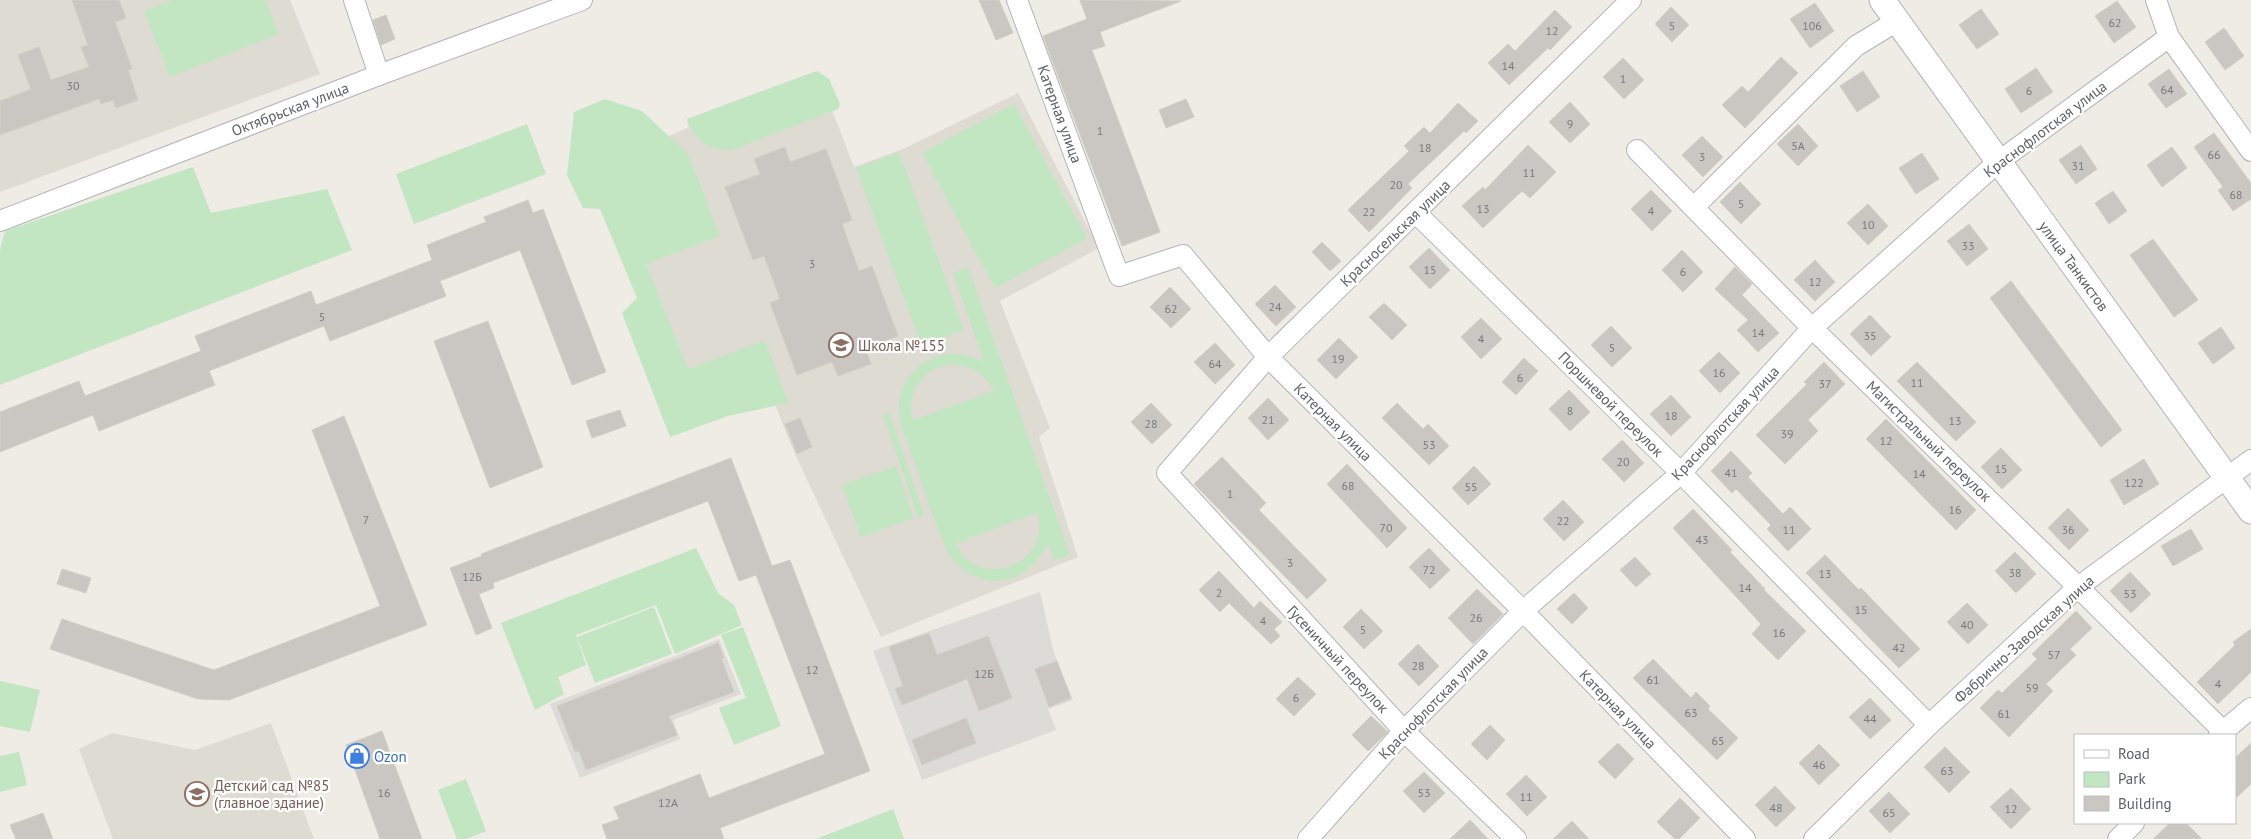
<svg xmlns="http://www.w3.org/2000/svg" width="2251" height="839" viewBox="0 0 2251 839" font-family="'PT Sans',sans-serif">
  <rect width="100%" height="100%" fill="#eeece5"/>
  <g fill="#dddbd7">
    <path d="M1040,592l14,61 19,47 -25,9 8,21 -134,50 -49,-129z"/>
    <path d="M719,639l22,55 -68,26 7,19 -100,39 -30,-74z"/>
  </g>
  <g fill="#dedbd3">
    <path d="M0,0h290l30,74 -320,118z"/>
    <path d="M817,71l37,96 49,-18 115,-56 81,155 -99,53 50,127 -11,9 39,120 -197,80 -87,-185 -34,-85 -75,26 -92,-222 96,-44 -2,-8z"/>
    <path d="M271,723l43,116h-201l-34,-90 33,-16 83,17z"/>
  </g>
  <g fill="#c2e5c2" fill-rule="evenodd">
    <path d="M172,0h93l14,34 -109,43 -26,-66z"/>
    <path d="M817,71l12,8 11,25 -2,5 -103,40c-22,5 -42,-8 -48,-30z"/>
    <path d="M605,99l37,12 46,43 32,82 -74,28 42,105 77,-29 23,63 -60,13 -58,21 -48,-124 15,-15 -37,-89 -17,-1 -16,-33 7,-63z"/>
    <path d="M1014,104l73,134 -92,50 -73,-135z"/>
    <path d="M527,124l19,50 -132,50 -18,-50z"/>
    <path d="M899,152l65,178 -43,15 -65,-177z"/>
    <path d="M193,167l18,46 116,-24 25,61 -352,135v-135l5,-19z"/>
    <path d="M968,267l102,288 -16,5 -6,-17c-21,45 -72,52 -100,9 -13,-27 -22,-57 -32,-86 -6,-18 -17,-38 -17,-58 0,-19 11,-37 28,-47 19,-12 39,-8 57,1l-31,-89zM953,364c18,2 33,10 41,27l-81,29c-8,-29 12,-53 40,-56zM1037,513c16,52 -60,80 -81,30z"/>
    <path d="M889,413l35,101 -6,3 -35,-102z"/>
    <path d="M896,466l18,52 -53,19 -19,-52z"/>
    <path d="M696,548l22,45 16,12 8,20 -67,29 -19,-49 -80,30 10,30 -28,12 6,17 -29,16 -34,-87z"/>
    <path d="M654,607l18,47 -77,29 -18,-46z"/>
    <path d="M743,627l38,99 -47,19 -15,-37 27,-10 -25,-63z"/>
    <path d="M0,681l40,9 -10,42 -30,-6z"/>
    <path d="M19,752l8,33 -27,7v-36z"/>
    <path d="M466,779l20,52 -20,8h-9l-19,-49z"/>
    <path d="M893,809l11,30h-88z"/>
  </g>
  <g fill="#cac7c2" stroke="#d3cec3">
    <path d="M72,0h47l7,18 -11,4 17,47 -4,1 10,30 -22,8 -3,-8 -12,4 -2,-5 -99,36v-34l31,-12 -13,-34 21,-8 12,33 38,-13 -8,-20 7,-2z"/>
    <path d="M979,0h20l14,33 -17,7z"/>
    <path d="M1080,0l101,1 -81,31 5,14 -13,4 68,182 -38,14 -79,-210 44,-17z"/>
    <path d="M2117,1l19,26 -22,16 -19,-27z"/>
    <path d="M1815,3l19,28 -24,17 -20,-29z"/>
    <path d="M1671,7l18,18 -17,17 -17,-18z"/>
    <path d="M1981,9l18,25 -22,15 -18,-24z"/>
    <path d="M1555,10l17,17 -22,23 -2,-2 -39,37 -21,-22 20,-19 7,7z"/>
    <path d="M386,15l9,24 -14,6 -8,-25z"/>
    <path d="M2224,28l20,28 -19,14 -20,-28z"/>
    <path d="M1781,57l17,16 -53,55 -23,-23 20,-19 6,6z"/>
    <path d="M1623,58l21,22 -20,19 -21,-22z"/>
    <path d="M2036,68l17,24 -32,21 -16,-24z"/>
    <path d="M2169,69l18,25 -21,14 -18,-24z"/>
    <path d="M1863,71l17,26 -23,15 -17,-26z"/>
    <path d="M1186,99l8,18 -28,11 -7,-18z"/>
    <path d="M1570,102l20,22 -20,19 -21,-21z"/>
    <path d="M1458,103l20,18 -12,12 -2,-2 -56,53 4,4 -43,44 -21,-22 61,-59 -5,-5 20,-19 6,6z"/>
    <path d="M1798,124l20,22 -20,20 -21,-22z"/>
    <path d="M2214,133l37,50v16l-18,12 -15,-21 5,-3 -29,-40z"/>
    <path d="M1702,136l21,21 -20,20 -21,-22z"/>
    <path d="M1528,145l28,27 -26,26 -8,-7 -39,37 -21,-22 21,-19 2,3z"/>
    <path d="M2081,145l16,24 -21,15 -17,-24z"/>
    <path d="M785,147l5,15 36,-13 26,71 -10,4 17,47 13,-5 26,70 -33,12 6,16 -33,12 -6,-14 -35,13 -27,-72 10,-4 -16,-43 -11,4 -28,-73 35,-13 -6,-15z"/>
    <path d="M2172,147l15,21 -25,19 -15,-22z"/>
    <path d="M1922,153l17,26 -23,15 -17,-26z"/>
    <path d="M1740,182l21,22 -20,20 -21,-22z"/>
    <path d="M1651,190l21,21 -20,20 -21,-22z"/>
    <path d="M2113,191l14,20 -18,13 -14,-21z"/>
    <path d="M528,200l5,13 10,-4 63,163 -34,13 -52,-135 -80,31 6,15 -116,45 -6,-15 -115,45 6,14 -116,46 -6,-16 -93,37v-40l79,-31 6,15 116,-45 -6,-15 116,-45 5,14 116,-45 -5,-15 59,-23 -2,-5z"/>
    <path d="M1868,204l20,22 -20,19 -21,-22z"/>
    <path d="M1969,224l19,25 -21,17 -20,-25z"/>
    <path d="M2153,239l45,61 -24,17 -44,-62z"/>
    <path d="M1322,242l19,19 -11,10 -18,-19z"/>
    <path d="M1429,248l21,22 -20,19 -21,-22z"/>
    <path d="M1682,250l21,22 -20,20 -21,-22z"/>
    <path d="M1815,260l20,22 -20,19 -21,-21z"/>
    <path d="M1735,267l17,17 -10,11 37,38 -21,19 -21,-22 11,-10 -33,-31z"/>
    <path d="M2011,281l111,149 -21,17 -111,-149z"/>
    <path d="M1275,285l21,22 -20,19 -21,-22z"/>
    <path d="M1170,287l21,22 -20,19 -21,-21z"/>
    <path d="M1384,303l23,22 -15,15 -23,-23z"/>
    <path d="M1870,315l21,22 -20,19 -21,-22z"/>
    <path d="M1481,318l21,21 -21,20 -20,-22z"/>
    <path d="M488,321l55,146 -53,21 -56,-147z"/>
    <path d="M1611,326l21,22 -20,19 -21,-22z"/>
    <path d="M2221,327l14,21 -22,16 -15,-21z"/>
    <path d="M1339,338l19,19 -22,22 -19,-19z"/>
    <path d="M1215,343l20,22 -20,19 -21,-22z"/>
    <path d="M1719,352l21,21 -20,20 -21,-22z"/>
    <path d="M1524,358l14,13 -22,24 -14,-13z"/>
    <path d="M1824,362l21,22 -37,36 10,11 -33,33 -29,-29 51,-51 -3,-2z"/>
    <path d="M1917,362l59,60 -20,19 -59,-60z"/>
    <path d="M1569,390l21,22 -20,19 -21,-22z"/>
    <path d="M1671,395l20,22 -20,19 -21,-22z"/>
    <path d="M1268,398l21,22 -21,20 -20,-22z"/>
    <path d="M1151,403l21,22 -20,19 -21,-22z"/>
    <path d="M1397,403l26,26 5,-5 21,22 -20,19 -47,-47z"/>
    <path d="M620,410l6,16 -34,12 -6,-17z"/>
    <path d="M344,416l83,209 -198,75 -31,-1 -148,-50 12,-30 152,51 166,-64 -68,-176z"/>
    <path d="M800,418l12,29 -15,7 -12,-30z"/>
    <path d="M1886,419l90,91 -20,20 -90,-91z"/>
    <path d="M1622,440l22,23 -20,19 -22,-23z"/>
    <path d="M2001,448l21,22 -20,19 -21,-22z"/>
    <path d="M1731,451l21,22 -4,4 35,37 7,-7 21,22 -23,22 -21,-22 4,-4 -35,-36 -4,4 -21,-22z"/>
    <path d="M1222,457l44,46 -7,7 68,70 -20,19 -113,-115z"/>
    <path d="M731,458l41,108 18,-6 80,211 -150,57 4,11h-117l-5,-14 17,-6 -5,-12 86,-33 9,24 116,-44 -69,-179 -17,6 -31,-80 -215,82 1,5 -15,6 13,34 -16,7 -26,-67 32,-12 -1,-2z"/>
    <path d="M2144,459l15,25 -35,21 -14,-25z"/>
    <path d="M1347,464l60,64 -20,20 -60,-64z"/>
    <path d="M1474,466l17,18 -23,21 -16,-17z"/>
    <path d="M1563,500l21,22 -20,19 -21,-22z"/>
    <path d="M2068,508l21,22 -20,20 -21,-22z"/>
    <path d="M1693,509l39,41 -2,2 35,37 -1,1 42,41 -28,29 -26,-26 9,-10 -88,-96z"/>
    <path d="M2191,529l12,20 -30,17 -12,-20z"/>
    <path d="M1429,548l21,22 -20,19 -21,-22z"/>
    <path d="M2015,552l21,22 -20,19 -21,-22z"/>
    <path d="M1825,555l34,35 2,-2 59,61 -21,19 -93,-95z"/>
    <path d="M1635,557l16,17 -15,13 -16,-17z"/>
    <path d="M62,569l29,9 -5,15 -29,-9z"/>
    <path d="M1219,571l35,37 6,-7 22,21 -8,7 6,7 -9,8 -42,-41 -9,9 -21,-22z"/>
    <path d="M2130,572l21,22 -20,19 -21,-22z"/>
    <path d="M1477,589l26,25 -30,30 -25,-26z"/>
    <path d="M1574,593l14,15 -16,16 -15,-15z"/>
    <path d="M1967,603l21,22 -20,19 -21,-22z"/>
    <path d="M1361,609l22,22 -19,18 -21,-22z"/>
    <path d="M2076,611l16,17 -22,21 6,6 -30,29 7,7 -44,46 -29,-29 18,-18 4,3 35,-34 -5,-5z"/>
    <path d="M2251,629v43l-33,32 -21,-22 38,-37 -2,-3z"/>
    <path d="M929,633l8,22 51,-19 24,62 -33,13 -12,-32 -65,26 -7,-16 8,-3 -14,-39z"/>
    <path d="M718,643l6,15h-3l13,34 -65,24 8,19 -91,35 -7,-19 -4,1 -18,-46z"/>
    <path d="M1418,644l21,22 -20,20 -21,-22z"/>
    <path d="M1653,659l38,39 5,-6 14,14 -2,3 30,29 -21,22 -84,-82z"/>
    <path d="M1057,661l14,37 -22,9 -14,-38z"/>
    <path d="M1298,677l18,17 -22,22 -18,-17z"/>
    <path d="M1870,698l21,22 -21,19 -21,-22z"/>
    <path d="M1371,716l17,16 -20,19 -16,-16z"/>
    <path d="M966,718l10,25 -54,22 -10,-25z"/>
    <path d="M1490,725l15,15 -18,20 -16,-16z"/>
    <path d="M382,731l40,108h-42l-34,-94z"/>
    <path d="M1618,743l16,16 -19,20 -17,-17z"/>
    <path d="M2251,743v41l-16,15v-41z"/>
    <path d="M1819,744l21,21 -21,20 -20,-22z"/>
    <path d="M1945,747l25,25 -21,21 -25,-26z"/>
    <path d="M1424,772l21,21 -21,20 -21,-22z"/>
    <path d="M1526,775l21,22 -20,19 -21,-22z"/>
    <path d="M1775,786l21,22 -20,19 -21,-22z"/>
    <path d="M2011,788l20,21 -20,20 -21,-22z"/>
    <path d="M1889,792l21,22 -20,19 -21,-22z"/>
    <path d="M1680,798l20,20 -21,21h-4l-18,-17z"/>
    <path d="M43,813l10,26h-37l-6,-14z"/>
    <path d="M1470,820l18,19h-38z"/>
    <path d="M1572,821l17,18h-36z"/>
    <path d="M2170,823h16l16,16h-49z"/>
  </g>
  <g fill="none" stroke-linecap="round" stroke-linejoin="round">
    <defs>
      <g id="minor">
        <path d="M354,0l25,75"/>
        <path d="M1017,0l102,276 64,-21 85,102 255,254 222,228"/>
        <path d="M2156,0l13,37 82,114"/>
        <path d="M1637,150l175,178 266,259 145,144"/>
        <path d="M1694,207l162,-161 41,-25"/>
        <path d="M1416,213l265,260 248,252"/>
        <path d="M0,221l379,-146 203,-75"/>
        <path d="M2219,735l32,-27"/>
        <path d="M1308,839l96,-108 119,-120 158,-138 131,-145 186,-166 171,-125"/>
        <path d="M1516,839l-112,-108 -237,-258 101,-116 363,-357"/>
        <path d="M1814,839l115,-114 149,-138 173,-127"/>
        <path d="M2118,839l16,-16"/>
      </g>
      <path id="tertiary" d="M1882,0l369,511"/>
    </defs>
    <use href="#minor" stroke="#b2b5b9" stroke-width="22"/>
    <use href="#tertiary" stroke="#b2b5b9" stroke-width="27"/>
    <use href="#minor" stroke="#fff" stroke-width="20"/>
    <use href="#tertiary" stroke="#fff" stroke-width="25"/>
  </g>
  <defs>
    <symbol id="school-ring" viewBox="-11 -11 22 22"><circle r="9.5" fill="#fff" stroke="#8d6e63" stroke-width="1.5"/><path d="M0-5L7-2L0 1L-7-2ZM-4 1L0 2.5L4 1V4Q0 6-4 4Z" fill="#8d6e63"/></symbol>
    <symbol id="shop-ring" viewBox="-11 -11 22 22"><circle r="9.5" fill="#fff" stroke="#3f7fe0" stroke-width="1.5"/><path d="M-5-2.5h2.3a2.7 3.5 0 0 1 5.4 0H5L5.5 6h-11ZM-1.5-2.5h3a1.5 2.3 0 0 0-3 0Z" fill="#3f7fe0"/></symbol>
  </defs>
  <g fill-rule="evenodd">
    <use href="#school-ring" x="827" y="331" width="28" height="28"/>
    <use href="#shop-ring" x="343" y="742" width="28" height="28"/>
    <use href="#school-ring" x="183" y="780" width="28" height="28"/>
  </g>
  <g text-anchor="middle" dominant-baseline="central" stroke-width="4.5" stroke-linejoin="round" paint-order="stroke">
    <g font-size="12" fill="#787a7c">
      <text x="2115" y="22">62</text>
      <text x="1672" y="25">5</text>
      <text x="1812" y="25">106</text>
      <text x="1552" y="30">12</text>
      <text x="1508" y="65">14</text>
      <text x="1623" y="78">1</text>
      <text x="73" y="85">30</text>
      <text x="2167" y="89">64</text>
      <text x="2029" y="90">6</text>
      <text x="1570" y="123">9</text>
      <text x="1100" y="130">1</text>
      <text x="1798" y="145">5А</text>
      <text x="1425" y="147">18</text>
      <text x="2214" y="154">66</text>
      <text x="1702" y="156">3</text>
      <text x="2078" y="165">31</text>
      <text x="1529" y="172">11</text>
      <text x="1396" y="184">20</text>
      <text x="2236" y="194">68</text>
      <text x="1741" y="203">5</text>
      <text x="1483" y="208">13</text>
      <text x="1651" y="210">4</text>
      <text x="1369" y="211">22</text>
      <text x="1868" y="224">10</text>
      <text x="1968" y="245">33</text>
      <text x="812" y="263">3</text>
      <text x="1430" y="269">15</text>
      <text x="1683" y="271">6</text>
      <text x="1815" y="281">12</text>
      <text x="1275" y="306">24</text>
      <text x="1171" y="308">62</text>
      <text x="322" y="316">5</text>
      <text x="1758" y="332">14</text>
      <text x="1870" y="335">35</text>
      <text x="1481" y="338">4</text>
      <text x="1612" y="347">5</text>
      <text x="1338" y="358">19</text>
      <text x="1215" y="363">64</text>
      <text x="1719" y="372">16</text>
      <text x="1520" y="377">6</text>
      <text x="1917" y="382">11</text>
      <text x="1825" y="383">37</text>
      <text x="1570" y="410">8</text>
      <text x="1671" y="415">18</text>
      <text x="1268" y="419">21</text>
      <text x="1955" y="420">13</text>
      <text x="1151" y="423">28</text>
      <text x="1787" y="433">39</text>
      <text x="1886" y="440">12</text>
      <text x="1429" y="444">53</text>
      <text x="1623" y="461">20</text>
      <text x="2001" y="468">15</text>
      <text x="1731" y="472">41</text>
      <text x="1919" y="473">14</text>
      <text x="2134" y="482">122</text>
      <text x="1348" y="485">68</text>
      <text x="1471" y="486">55</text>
      <text x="1230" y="493">1</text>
      <text x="1955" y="509">16</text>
      <text x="366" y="519">7</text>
      <text x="1563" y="520">22</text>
      <text x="1386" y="527">70</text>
      <text x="1789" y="529">11</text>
      <text x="2068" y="529">36</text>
      <text x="1702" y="539">43</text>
      <text x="1290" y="562">3</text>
      <text x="1429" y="569">72</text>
      <text x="2015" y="572">38</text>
      <text x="1825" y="573">13</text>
      <text x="472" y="576">12Б</text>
      <text x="1745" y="587">14</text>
      <text x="1219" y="592">2</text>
      <text x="2130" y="593">53</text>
      <text x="1861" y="609">15</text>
      <text x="1476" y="617">26</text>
      <text x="1263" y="620">4</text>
      <text x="1967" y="624">40</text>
      <text x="1363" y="629">5</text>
      <text x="1779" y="632">16</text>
      <text x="1899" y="647">42</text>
      <text x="2054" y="654">57</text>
      <text x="1418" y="665">28</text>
      <text x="812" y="669">12</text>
      <text x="984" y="673">12Б</text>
      <text x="1653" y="679">61</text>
      <text x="2218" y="683">4</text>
      <text x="2032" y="687">59</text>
      <text x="1296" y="697">6</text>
      <text x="1691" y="712">63</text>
      <text x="2004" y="713">61</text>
      <text x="1870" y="718">44</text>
      <text x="1718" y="740">65</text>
      <text x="1819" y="764">46</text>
      <text x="1947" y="770">63</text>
      <text x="384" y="792">16</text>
      <text x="1424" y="792">53</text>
      <text x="1526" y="796">11</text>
      <text x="668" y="802">12А</text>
      <text x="1776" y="807">48</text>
      <text x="2011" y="808">12</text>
      <text x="1889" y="812">65</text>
    </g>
    <g font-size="15" fill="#5c6065" stroke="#fff">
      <text transform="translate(290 109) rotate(-21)">Октябрьская улица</text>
      <text transform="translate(1060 114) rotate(70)">Катерная улица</text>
      <text transform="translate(2045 129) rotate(-37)">Краснофлотская улица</text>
      <text transform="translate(1395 233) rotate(-44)">Красносельская улица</text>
      <text transform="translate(2074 266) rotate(54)">улица Танкистов</text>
      <text transform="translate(1611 404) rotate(45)">Поршневой переулок</text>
      <text transform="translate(1333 422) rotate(45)">Катерная улица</text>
      <text transform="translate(1725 423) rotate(-47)">Краснофлотская улица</text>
      <text transform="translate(1929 441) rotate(44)">Магистральный переулок</text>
      <text transform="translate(2024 639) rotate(-42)">Фабрично-Заводская улица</text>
      <text transform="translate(1338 659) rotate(47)">Гусеничный переулок</text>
      <text transform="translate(1433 703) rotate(-46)">Краснофлотская улица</text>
      <text transform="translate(1618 709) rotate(46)">Катерная улица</text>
    </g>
    <g font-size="15" fill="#785e54" stroke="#fff" text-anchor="start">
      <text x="858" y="345">Школа №155</text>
      <text x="214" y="785">Детский сад №85<tspan x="214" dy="17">(главное здание)</tspan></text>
    </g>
    <g font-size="15" fill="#366cbe" stroke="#fff" text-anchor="start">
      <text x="374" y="756">Ozon</text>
    </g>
  </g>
  <rect x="2074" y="734" width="162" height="90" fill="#ffffff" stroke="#bebfc1"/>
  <rect x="2084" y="750" width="25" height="8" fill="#ffffff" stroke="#bebfc1"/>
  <text x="2118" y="759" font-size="15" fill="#5c6065">Road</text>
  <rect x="2084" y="772" width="25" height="15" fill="#c2e5c2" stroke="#bebfc1"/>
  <text x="2118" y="784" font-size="15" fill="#5c6065">Park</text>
  <rect x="2084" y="796" width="25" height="15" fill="#cac7c2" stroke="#bebfc1"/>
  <text x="2118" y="809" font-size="15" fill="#5c6065">Building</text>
</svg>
